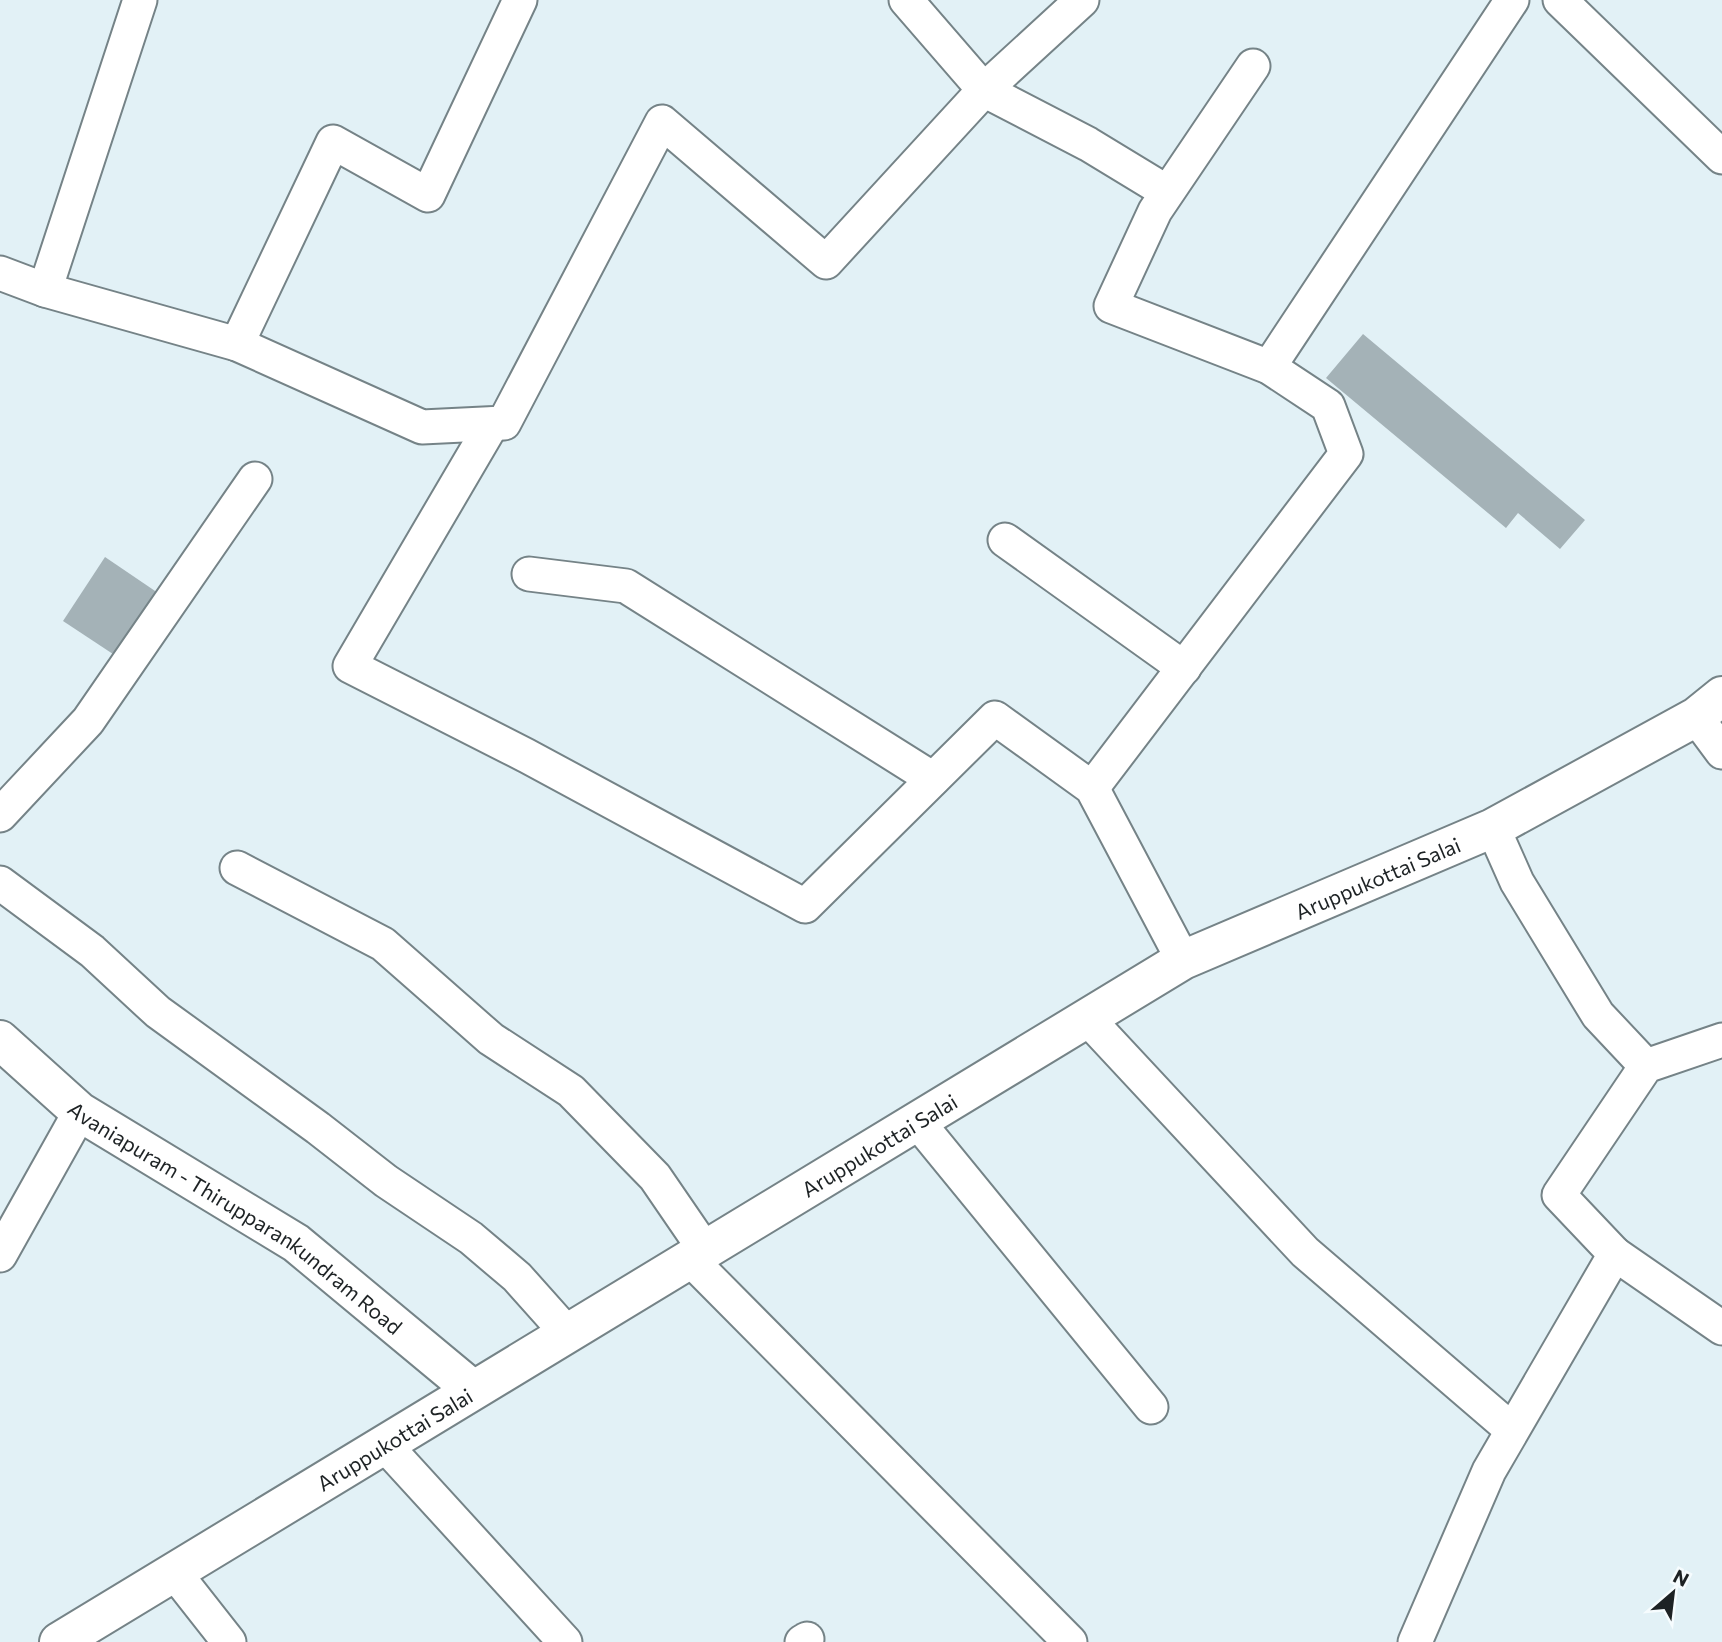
<svg xmlns="http://www.w3.org/2000/svg" width="1722" height="1642" viewBox="0 0 1722 1642" font-family="Commissioner,sans-serif">
  <rect width="100%" height="100%" fill="#e2f1f6"/>
  <g fill="#a4b2b7">
    <path d="M1363,334l222,186 -25,29 -42,-36 -12,15 -180,-150z"/>
    <path d="M105,557l56,38 -42,63 -56,-37z"/>
  </g>
  <g fill="none" stroke-linecap="round" stroke-linejoin="round">
    <defs>
      <g id="street">
        <path d="M906,0l78,90 104,54 79,48"/>
        <path d="M1560,0l162,157"/>
        <path d="M0,273l45,17 95,-290"/>
        <path d="M45,290l192,54 185,83 82,-4 158,-301 164,140 158,-172 98,-90"/>
        <path d="M237,344l96,-202 95,53 92,-195"/>
        <path d="M1269,367l243,-367"/>
        <path d="M492,424l-142,242 177,90 278,150 190,-188 97,70 91,172"/>
        <path d="M1005,540l179,128"/>
        <path d="M529,574l97,12 307,193"/>
        <path d="M1696,717l26,35"/>
        <path d="M1092,788l254,-334 -18,-48 -59,-39 -158,-61 44,-95 98,-145"/>
        <path d="M0,815l88,-94 167,-242"/>
        <path d="M1493,828l24,54 81,133 48,51"/>
        <path d="M237,868l146,76 108,95 80,52 84,86 50,73"/>
        <path d="M0,883l92,68 66,61 160,116 68,53 85,57 46,39 50,56"/>
        <path d="M1087,1018l218,234 207,178"/>
        <path d="M917,1121l234,286"/>
        <path d="M1615,1254l107,74"/>
        <path d="M0,1255l80,-143"/>
        <path d="M690,1259l380,383"/>
        <path d="M384,1444l181,198"/>
        <path d="M174,1572l55,70"/>
        <path d="M802,1642l5,-3"/>
        <path d="M1415,1642l74,-171 126,-217 -56,-59 87,-129 76,-26"/>
      </g>
      <g id="secondary">
        <path id="s1" d="M0,1040l80,72 216,131 177,147"/>
        <path id="s2" d="M59,1642l1124,-682 310,-132 203,-111 26,-21"/>
      </g>
    </defs>
    <use href="#street" stroke="#758387" stroke-width="37"/>
    <use href="#secondary" stroke="#758387" stroke-width="42"/>
    <use href="#street" stroke="#fff" stroke-width="33"/>
    <use href="#secondary" stroke="#fff" stroke-width="38"/>
  </g>
  <g text-anchor="middle" dominant-baseline="central" stroke-width="5" stroke-linejoin="round" paint-order="stroke">
    <g font-size="21" fill="#1d2224" stroke="#f6fcfe">
      <text stroke="none"><textPath href="#s2" startOffset="1526">Aruppukottai Salai</textPath></text>
      <text stroke="none"><textPath href="#s2" startOffset="959">Aruppukottai Salai</textPath></text>
      <text stroke="none"><textPath href="#s1" startOffset="296">Avaniapuram - Thirupparankundram Road</textPath></text>
      <text stroke="none"><textPath href="#s2" startOffset="392">Aruppukottai Salai</textPath></text>
    </g>
  </g>
  <g transform="translate(1673 1593) rotate(28)" stroke="#f6fcfe" stroke-width="5" paint-order="stroke">
  <path d="M0-5L12 26L0 18L-12 26Z" fill="#1d2224"/>
  <text y="-10" font-size="19" font-weight="bold" text-anchor="middle" fill="#1d2224">N</text>
  </g>
</svg>
